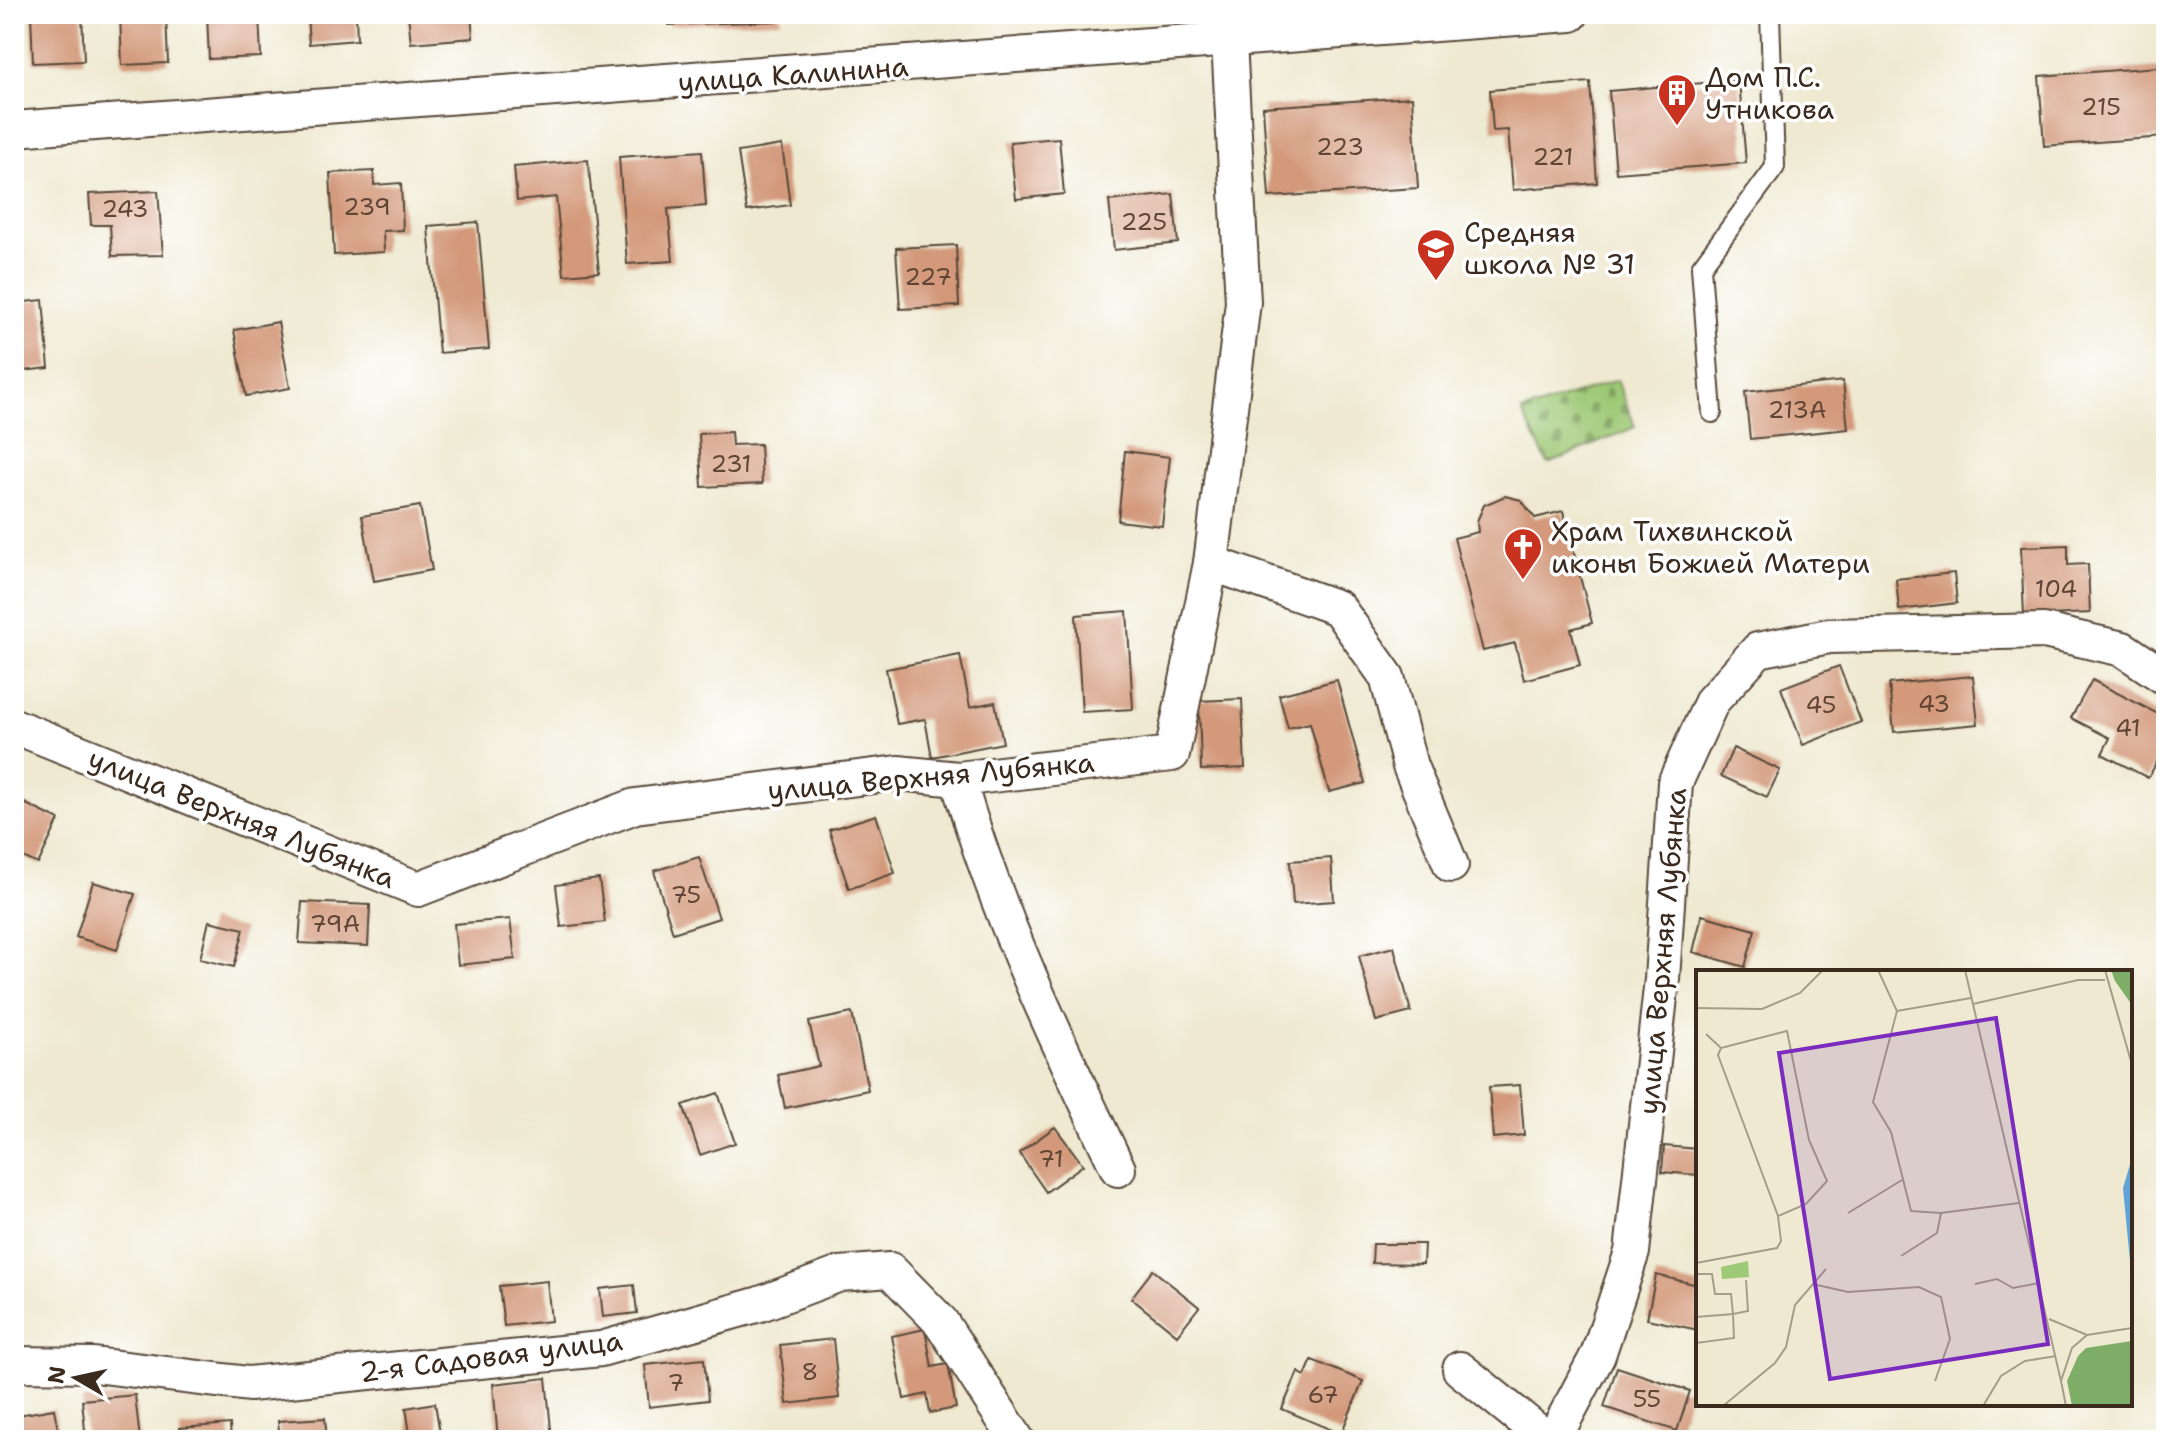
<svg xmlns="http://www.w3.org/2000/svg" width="2180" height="1454" viewBox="0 0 2180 1454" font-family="'Shantell Sans',sans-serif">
  <defs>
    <pattern id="cemetery-stones" width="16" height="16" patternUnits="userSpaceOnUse" patternTransform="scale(2)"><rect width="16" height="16" fill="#9ec976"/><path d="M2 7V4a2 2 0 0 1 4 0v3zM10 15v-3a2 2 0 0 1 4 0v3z" fill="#82a360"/></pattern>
  </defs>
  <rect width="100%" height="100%" fill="#fff"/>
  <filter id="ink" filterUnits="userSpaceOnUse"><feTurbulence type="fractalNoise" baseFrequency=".0125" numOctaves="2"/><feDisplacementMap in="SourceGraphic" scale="16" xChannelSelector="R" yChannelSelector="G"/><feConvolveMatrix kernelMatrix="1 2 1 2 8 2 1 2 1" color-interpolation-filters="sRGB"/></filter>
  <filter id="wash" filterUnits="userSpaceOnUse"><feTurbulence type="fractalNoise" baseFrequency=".006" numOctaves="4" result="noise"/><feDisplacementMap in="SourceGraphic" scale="32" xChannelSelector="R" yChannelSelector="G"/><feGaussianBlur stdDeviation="1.8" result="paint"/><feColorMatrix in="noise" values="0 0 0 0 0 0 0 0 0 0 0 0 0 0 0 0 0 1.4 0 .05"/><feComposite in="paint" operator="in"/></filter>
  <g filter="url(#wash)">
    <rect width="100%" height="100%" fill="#eee9d0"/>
    <path fill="url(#cemetery-stones)" stroke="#6c7a4a" stroke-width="2" d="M1617,380l18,47 -87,37 -26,-52z"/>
    <g id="blocks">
      <g fill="#d3997a">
        <path d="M31,14h51l2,47 -51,2z"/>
        <path d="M120,14h46l2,49 -46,2z"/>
        <path d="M207,14h52l2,43 -52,2z"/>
        <path d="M307,14h49l1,26 -48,4z"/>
        <path d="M408,14h63l2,24 -62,5z"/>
        <path d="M669,14h111l1,7 -112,4z"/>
        <path d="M2158,67l6,70 -120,9 -5,-70z"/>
        <path d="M1739,80l7,83 -130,10 -7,-82z"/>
        <path d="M1590,82l7,101 -84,7 -5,-60 -15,1 -3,-41z"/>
        <path d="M1412,97l6,91 -149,9 -6,-90z"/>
        <path d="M1059,138l5,56 -48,5 -6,-57z"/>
        <path d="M782,145l8,60 -43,6 -9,-59z"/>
        <path d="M702,151l4,55 -38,3 5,52 -46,3 -8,-107z"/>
        <path d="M588,160l11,112 -35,3 -8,-78 -39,4 -3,-34z"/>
        <path d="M374,171v14l27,-2 2,47 -20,1 1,21 -50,3 -4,-82z"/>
        <path d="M158,191l5,64 -51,1 -2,-31h-19l-2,-31z"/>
        <path d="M1173,194l5,49 -64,7 -5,-49z"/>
        <path d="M478,222l11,127 -50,4 -11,-127z"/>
        <path d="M956,245l3,61 -59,3 -4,-61z"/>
        <path d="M43,300l6,68 -35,4v-69z"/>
        <path d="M278,322l12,66 -44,8 -12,-66z"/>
        <path d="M1843,381l5,48 -98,10 -5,-47z"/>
        <path d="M731,432l1,13 28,-1 2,40 -60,3 -3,-53z"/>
        <path d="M1125,451l45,6 -8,69 -44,-5z"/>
        <path d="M1505,496l16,4 14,18 28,-7 29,112 -21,6 9,36 -56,15 -9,-37 -32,8 -29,-113 24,-6 -1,-11 7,-16z"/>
        <path d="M420,506l12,64 -58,11 -12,-65z"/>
        <path d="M2068,545v20l20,-1 2,49 -66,3 -3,-69z"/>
        <path d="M1954,573l3,30 -58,7 -3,-31z"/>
        <path d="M1127,611l6,98 -51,3 -6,-97z"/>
        <path d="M960,655l10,52 25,-5 8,41 -71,14 -7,-38 -28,5 -11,-55z"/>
        <path d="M1839,666l22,56 -58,23 -22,-57z"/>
        <path d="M1973,676l5,48 -84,8 -5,-48z"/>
        <path d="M1337,680l28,103 -36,9 -19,-69 -22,5 -9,-33z"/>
        <path d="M2092,680l74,38v49l-9,-5 -9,16 -46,-24 8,-16 -39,-20z"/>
        <path d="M1242,699l3,69 -44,2 -2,-69z"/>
        <path d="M1733,748l47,22 -13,27 -46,-21z"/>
        <path d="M14,798l45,22 -21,44 -24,-11z"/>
        <path d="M876,815l19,58 -46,16 -20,-59z"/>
        <path d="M699,857l20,61 -46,15 -19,-62z"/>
        <path d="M1331,858l3,43 -41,3 -3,-43z"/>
        <path d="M599,879l6,43 -44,5 -5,-42z"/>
        <path d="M93,882l42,12 -18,56 -41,-13z"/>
        <path d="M302,902l68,3 -2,41 -69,-3z"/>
        <path d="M1702,915l53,15 -10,37 -52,-15z"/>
        <path d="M510,919l5,40 -57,6 -4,-41z"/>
        <path d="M209,921l35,8 -10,38 -34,-8z"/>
        <path d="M1394,947l17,65 -35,9 -17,-65z"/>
        <path d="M852,1013l16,77 -83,18 -7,-33 41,-9 -10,-44z"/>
        <path d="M1520,1085l4,50 -31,3 -4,-51z"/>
        <path d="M718,1093l17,50 -35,12 -17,-50z"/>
        <path d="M1055,1127l28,38 -37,27 -27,-39z"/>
        <path d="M1664,1146l34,3v26l-36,-3z"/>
        <path d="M1373,1244h51l-1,20 -51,-1z"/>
        <path d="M1153,1270l46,37 -22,28 -46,-37z"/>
        <path d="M1656,1275l42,10v45l-51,-11z"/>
        <path d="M547,1281l4,40 -47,5 -5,-40z"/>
        <path d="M634,1285l3,28 -34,4 -3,-28z"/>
        <path d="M925,1329l7,38 16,-3 8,44 -26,5 -3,-19 -23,5 -12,-63z"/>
        <path d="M833,1339l6,59 -52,6 -7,-59z"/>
        <path d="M704,1359l4,41 -59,7 -4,-42z"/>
        <path d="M1312,1360l51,21 -22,53 -59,-25 16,-37 7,4z"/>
        <path d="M1617,1367l73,24 -13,40 -73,-24z"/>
        <path d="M546,1378l6,62h-54l-5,-56z"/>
        <path d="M135,1395l5,45h-54l-4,-40z"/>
        <path d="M435,1403l6,37h-30l-5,-32z"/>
        <path d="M54,1409l6,31h-38l-4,-25z"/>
        <path d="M325,1418l2,22h-47l-2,-19z"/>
        <path d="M230,1424l1,16h-51v-12z"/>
      </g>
    </g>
  </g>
  <g filter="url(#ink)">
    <use href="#blocks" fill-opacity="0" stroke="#564739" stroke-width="2"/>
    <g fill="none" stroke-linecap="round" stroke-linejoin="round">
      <defs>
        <path id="service" d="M1712,413l-11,-146 74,-100 -5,-153"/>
        <g id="minor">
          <path d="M1229,41l14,261 -32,261 127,45 49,69 23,89 41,99"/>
          <path d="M14,129l1557,-115"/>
          <path d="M14,726l404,163 217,-83 263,-33 60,6 214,-25 39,-191"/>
          <path d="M958,779c39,136 99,262 160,390"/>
          <path d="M14,1364l80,1 155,19 352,-35 159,-45 80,-30 50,-4 51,52 76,118"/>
          <path d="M1460,1369l88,71"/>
          <path d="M1553,1440l45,-85 34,-103 30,-273 13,-196 37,-82 46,-51 71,-14 215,-5 79,18 43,29"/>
        </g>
      </defs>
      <use href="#service" stroke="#564739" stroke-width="22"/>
      <use href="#minor" stroke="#564739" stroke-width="38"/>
      <use href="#service" stroke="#fff" stroke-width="18"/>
      <use href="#minor" stroke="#fff" stroke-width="34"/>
    </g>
  </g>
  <defs>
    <symbol id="building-pin" viewBox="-11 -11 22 30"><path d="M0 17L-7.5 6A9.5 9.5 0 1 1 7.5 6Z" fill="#c8321e" stroke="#fff"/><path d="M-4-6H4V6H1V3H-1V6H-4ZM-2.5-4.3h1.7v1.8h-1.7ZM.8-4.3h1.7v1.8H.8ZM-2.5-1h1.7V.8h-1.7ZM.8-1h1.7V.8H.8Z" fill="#fff"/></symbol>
    <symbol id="school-pin" viewBox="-11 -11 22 30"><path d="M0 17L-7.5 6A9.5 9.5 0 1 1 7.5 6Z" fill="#c8321e" stroke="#fff"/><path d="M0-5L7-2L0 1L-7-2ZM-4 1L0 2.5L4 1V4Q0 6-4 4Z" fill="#fff"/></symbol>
    <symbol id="church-pin" viewBox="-11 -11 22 30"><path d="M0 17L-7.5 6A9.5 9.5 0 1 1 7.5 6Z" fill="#c8321e" stroke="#fff"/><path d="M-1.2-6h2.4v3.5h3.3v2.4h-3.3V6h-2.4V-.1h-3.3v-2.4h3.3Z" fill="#fff"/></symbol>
  </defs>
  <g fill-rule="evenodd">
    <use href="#building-pin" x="1655" y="71" width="44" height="60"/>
    <use href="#school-pin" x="1414" y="226" width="44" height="60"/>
    <use href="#church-pin" x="1501" y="525" width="44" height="60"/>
  </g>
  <g text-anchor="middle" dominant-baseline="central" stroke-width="7" stroke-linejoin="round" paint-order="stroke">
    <g font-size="24" fill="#614635">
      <text x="2101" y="107">215</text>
      <text x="1340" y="147">223</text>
      <text x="1553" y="157">221</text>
      <text x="367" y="207">239</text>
      <text x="125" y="209">243</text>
      <text x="1144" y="222">225</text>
      <text x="928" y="277">227</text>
      <text x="1797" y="410">213А</text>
      <text x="731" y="464">231</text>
      <text x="2056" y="589">104</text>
      <text x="1934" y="704">43</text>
      <text x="1821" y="705">45</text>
      <text x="2128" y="728">41</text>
      <text x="686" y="895">75</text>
      <text x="335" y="924">79А</text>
      <text x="1051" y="1159">71</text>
      <text x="810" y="1372">8</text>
      <text x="676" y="1383">7</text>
      <text x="1323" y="1395">67</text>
      <text x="1647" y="1399">55</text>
    </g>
    <g font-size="28" fill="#3b2a1e" stroke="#fff">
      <text transform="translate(793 74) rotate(-4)">улица Калинина</text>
      <text transform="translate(931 776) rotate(-5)">улица Верхняя Лубянка</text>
      <text transform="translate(242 818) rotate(22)">улица Верхняя Лубянка</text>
      <text transform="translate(1662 951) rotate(-85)">улица Верхняя Лубянка</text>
      <text transform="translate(491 1356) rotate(-7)">2-я Садовая улица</text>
    </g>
    <g font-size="28" fill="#3b2a1e" stroke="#fff" text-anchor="start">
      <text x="1705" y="77">Дом П.С.<tspan x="1705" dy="32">Утникова</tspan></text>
      <text x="1464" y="232">Средняя<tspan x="1464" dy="32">школа № 31</tspan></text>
      <text x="1551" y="531">Храм Тихвинской<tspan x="1551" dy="32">иконы Божией Матери</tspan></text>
    </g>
  </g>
  <g transform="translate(1696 970)">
    <rect width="436" height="436" fill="#eee9d0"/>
    <path d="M415,0h21v35l-17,-24zM436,371l-2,65h-58l-5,-25 11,-25 8,-8z" fill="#7ead67"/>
    <path d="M52,291l1,16 -27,2 -1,-12z" fill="#9ec976"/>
    <path d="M436,188v124l-9,-94z" fill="#61a3d5"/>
    <path fill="none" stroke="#a69d89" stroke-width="2" d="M182,0l19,41 -24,91 18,30 20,79 30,2M269,0l96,411M409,0l27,95M277,34l105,-24h27M0,38l66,1 38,-16 23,-23M201,41l74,-13M25,78l66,-17 22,109 18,41 -21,23 -28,12M152,243l54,-33M205,286l36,-23 4,-20 78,-10M0,293l81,-15 4,-7 -3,-25 -60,-161 3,-7 -15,-14M0,304h16l3,20h16l2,20 -37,3M279,314l22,-5 16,9 26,-5M121,315l31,7 71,-5 22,10 9,42 -15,42M353,349l38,16M0,373l38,-5 -1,-24 15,-3 -2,-31M27,436l52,-43 11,-16 9,-42 31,-36M287,436l18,-30 24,-15 31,-5M370,436l-5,-25 11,-33 15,-13 45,-7"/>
    <path fill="#7b2cbf" fill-opacity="0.15" stroke="#7b2cbf" stroke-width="4" d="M300,48l52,326 -218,35 -51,-326z"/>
    <rect width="436" height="436" fill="none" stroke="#3b2a1e" stroke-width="4"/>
  </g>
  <rect width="2180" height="1454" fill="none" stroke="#fff" stroke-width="48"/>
  <g transform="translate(76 1378) rotate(279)" stroke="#ffffff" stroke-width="6" paint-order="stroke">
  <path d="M0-6L14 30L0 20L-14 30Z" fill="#3b2a1e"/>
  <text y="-12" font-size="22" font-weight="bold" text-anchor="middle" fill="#3b2a1e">N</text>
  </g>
</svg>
